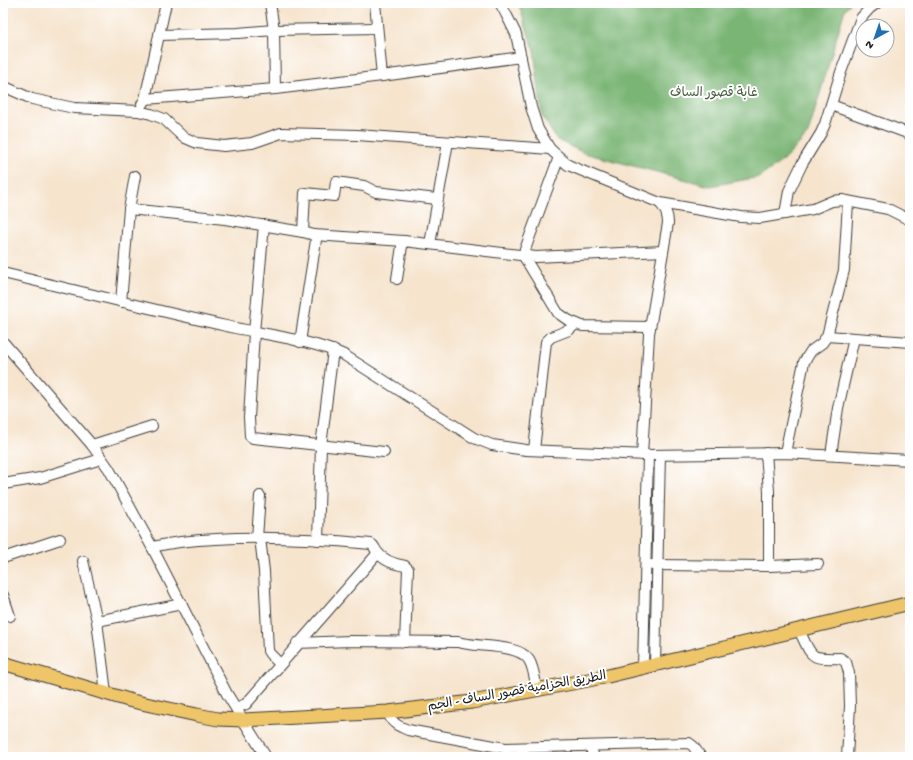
<svg xmlns="http://www.w3.org/2000/svg" width="913" height="760" viewBox="0 0 913 760" font-family="'Gochi Hand','Playpen Sans Arabic',sans-serif">
  <rect width="100%" height="100%" fill="#fff"/>
  <filter id="ink" filterUnits="userSpaceOnUse"><feTurbulence type="fractalNoise" baseFrequency=".025" numOctaves="2"/><feDisplacementMap in="SourceGraphic" scale="8" xChannelSelector="R" yChannelSelector="G"/><feConvolveMatrix kernelMatrix="1 2 1 2 8 2 1 2 1" color-interpolation-filters="sRGB"/></filter>
  <filter id="wash" filterUnits="userSpaceOnUse"><feTurbulence type="fractalNoise" baseFrequency=".012" numOctaves="4" result="noise"/><feDisplacementMap in="SourceGraphic" scale="16" xChannelSelector="R" yChannelSelector="G"/><feGaussianBlur stdDeviation="0.9" result="paint"/><feColorMatrix in="noise" values="0 0 0 0 0 0 0 0 0 0 0 0 0 0 0 0 0 1.4 0 .05"/><feComposite in="paint" operator="in"/></filter>
  <g filter="url(#wash)">
    <rect width="100%" height="100%" fill="#f6e4cd"/>
    <path fill="#7ab574" stroke="#4b6848" d="M518,3h333l-6,6 -37,125 -23,25 -25,18 -50,9 -126,-33 -27,-13 -15,-24 -8,-65z"/>
  </g>
  <g filter="url(#ink)">
    <g fill="none" stroke-linecap="round" stroke-linejoin="round">
      <defs>
        <g id="minor">
          <path d="M270,3l4,27 1,59"/>
          <path d="M375,3l7,73"/>
          <path d="M500,3l6,11 10,20 15,73 7,22 12,20 18,16 92,38c5,6 8,11 8,20l-19,111 -7,121"/>
          <path d="M159,35l79,-2 36,-3 103,-2"/>
          <path d="M3,86l29,13 42,9 64,3 13,3 13,5 19,18 14,6 27,3 28,-3 29,-10 76,2 193,14"/>
          <path d="M145,99l130,-10 107,-13 139,-19"/>
          <path d="M142,104l3,-5 21,-96"/>
          <path d="M831,105l79,29"/>
          <path d="M559,157l-36,98 35,58 10,7 14,6 68,1"/>
          <path d="M660,203l81,14 19,1 53,-9 19,-8 10,-1 46,9 22,11"/>
          <path d="M129,209l96,10 78,13 11,3 2,5 -16,102"/>
          <path d="M785,214l4,-23 13,-27 19,-31 4,-9 16,-52 20,-54 9,-10 7,-5"/>
          <path d="M264,225l-10,107 -5,86 1,18 3,2 131,14"/>
          <path d="M303,232l2,-39 29,3 2,-14 28,4 12,6 61,7"/>
          <path d="M314,235l90,6"/>
          <path d="M430,244l18,-102"/>
          <path d="M3,273c74,18 148,36 223,53 36,8 85,14 118,29l130,83 18,7 34,5 122,5 137,-2 125,7"/>
          <path d="M397,279l5,-33 2,-5 132,16 127,-6"/>
          <path d="M121,302l8,-93 6,-33"/>
          <path d="M827,336l83,6"/>
          <path d="M3,342l89,103 17,24 43,78 75,147 39,63"/>
          <path d="M92,445l60,-19"/>
          <path d="M534,450l12,-108 5,-5 18,-7 7,-6"/>
          <path d="M766,453l3,38v75"/>
          <path d="M785,453l19,-91 7,-11 11,-8 5,-7 17,-66 4,-68"/>
          <path d="M831,455l7,-47 16,-70"/>
          <path d="M3,484l37,-6 61,-19"/>
          <path d="M257,538l3,-42"/>
          <path d="M260,538l4,33 4,80 2,3 10,10"/>
          <path d="M318,540l3,-94 12,-96"/>
          <path d="M152,547c21,-5 42,-7 64,-8 52,-3 104,0 155,5 4,2 3,4 6,8 7,9 17,12 28,14l3,3 -3,73"/>
          <path d="M3,558l57,-19"/>
          <path d="M83,561l14,60"/>
          <path d="M652,565l117,1 49,-2"/>
          <path d="M3,595l7,21"/>
          <path d="M799,630c14,28 9,29 41,28l6,4 3,11 1,33 -3,51"/>
          <path d="M297,643l53,-2 108,1c19,6 60,1 71,18 5,8 6,21 8,30"/>
          <path d="M655,665l5,-210"/>
          <path d="M643,668l5,-213"/>
          <path d="M106,693l-9,-72 85,-17"/>
          <path d="M236,708l10,-4 132,-151"/>
          <path d="M388,712c3,11 10,14 20,18l97,18 184,-5 4,3 8,11"/>
          <path d="M590,746l4,11"/>
        </g>
        <path id="major" d="M3,663l129,38 65,14 21,4 26,1 144,-8 84,-10 132,-25 306,-74"/>
      </defs>
      <use href="#minor" stroke="#3d3a37" stroke-width="12"/>
      <use href="#major" stroke="#3d3a37" stroke-width="15"/>
      <use href="#minor" stroke="#fff" stroke-width="10"/>
      <use href="#major" stroke="#eec569" stroke-width="13"/>
    </g>
  </g>
  <g text-anchor="middle" dominant-baseline="central" stroke-width="4" stroke-linejoin="round" paint-order="stroke">
    <g font-size="13" fill="#485c41" stroke="#fff">
      <text x="714" y="93">غابة قصور الساف</text>
    </g>
    <g font-size="13" fill="#1c1c1c" stroke="#fff">
      <text transform="translate(517 692) rotate(-10)">الطريق الحزامية قصور الساف - الجم</text>
    </g>
  </g>
  <rect width="913" height="760" fill="none" stroke="#fff" stroke-width="16"/>
  <g transform="translate(875 38) rotate(220)"><circle r="19" fill="#ffffff" stroke="#a4a4a4"/>
  <path d="M0-3L7 15L0 10L-7 15Z" fill="#1f6fb2"/>
  <text y="-6" font-size="11" font-weight="bold" text-anchor="middle" fill="#1c1c1c">N</text>
  </g>
</svg>
